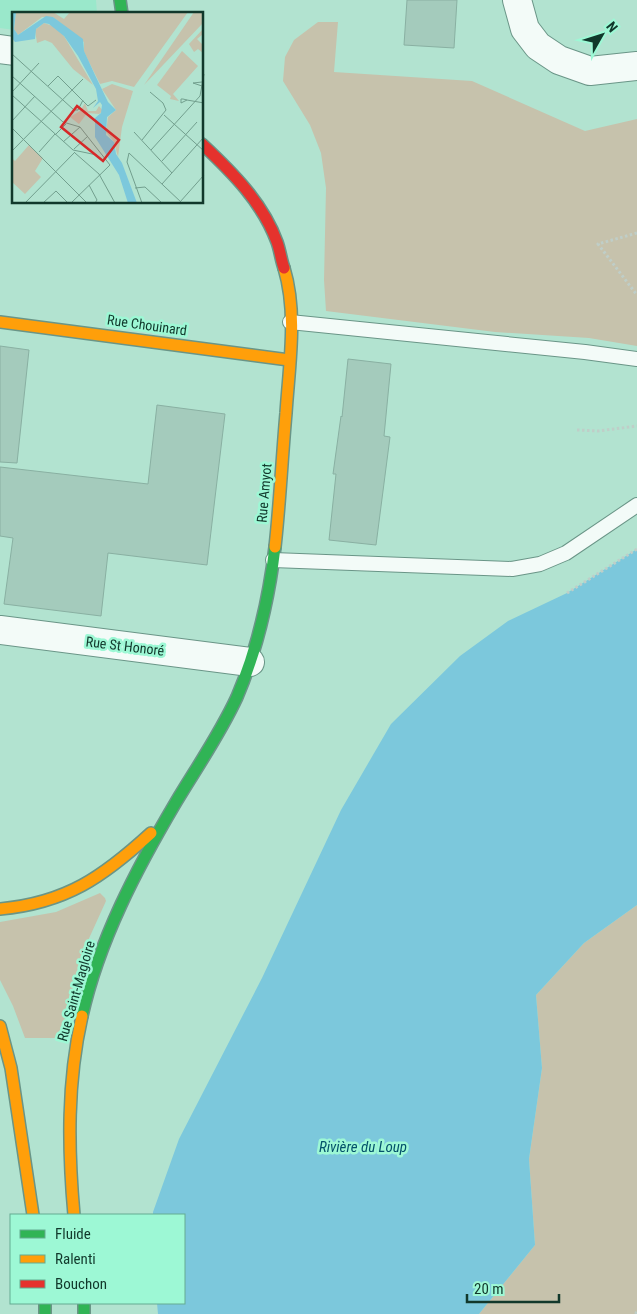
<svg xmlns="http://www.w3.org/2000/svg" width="637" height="1314" viewBox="0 0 637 1314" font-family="'Roboto Condensed',sans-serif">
  <rect width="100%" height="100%" fill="#b2e3d0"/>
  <path fill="#9ae8cb" d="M0,0h96l1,14h-83v16l-14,-2z"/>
  <g fill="#c6c2ac">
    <path d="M318,22h20l-4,50 138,9 113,50 52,-12v227l-48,-8 -94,-6 -169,-21 -2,-31 2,-92 -5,-35 -11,-28 -27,-44 2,-24 9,-17z"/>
    <path d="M100,893l5,5 1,3 -20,44 -8,22 -17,71h-36l-12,-32 -13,-26v-58l56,-10z"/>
    <path d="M637,905v409h-158l56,-69 -6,-86 13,-91 -6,-73 48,-52z"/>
  </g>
  <path fill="#7cc8dc" d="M637,549v356l-53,38 -48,52 6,73 -13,91 6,86 -56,69h-321l-1,-11h27v-88h-31v-3l26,-73 83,-161 79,-168 50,-86 69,-68 48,-35 59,-28z"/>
  <g fill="#a4cbbc" stroke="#89b0a2">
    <path d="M407,0h50l-3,48 -50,-3z"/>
    <path d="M0,346l29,4 -12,113 -17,-1z"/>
    <path d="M348,359l43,5 -7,72 6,1 -14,108 -47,-5 7,-66h-3l8,-58 1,1z"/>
    <path d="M157,405l68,9 -18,151 -99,-12 -7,63 -97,-12 9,-66 -13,-2v-69l148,17z"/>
  </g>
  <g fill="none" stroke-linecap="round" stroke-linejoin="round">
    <defs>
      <g id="lane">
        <path d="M290,322l295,30 52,7"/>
        <path d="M273,560l239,9 28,-5 26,-11 71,-48"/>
      </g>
      <g id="street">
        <path d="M517,0l8,29 13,17 21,14 31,11 47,-5"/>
        <path d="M0,49l14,2"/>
        <path d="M0,630l250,32"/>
      </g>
      <g id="fast">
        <path d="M120,0l2,14"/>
        <path d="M82,1016c17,-76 55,-148 94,-214 21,-35 44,-68 61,-105 20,-47 32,-99 38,-150"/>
        <path d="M45,1303v11"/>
        <path d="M84,1303v11"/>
      </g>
      <g id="slow">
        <path d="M0,322l289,38"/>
        <path d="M275,547c5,-45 7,-89 11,-134 3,-47 12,-99 -2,-145"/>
        <path d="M0,909c66,-6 103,-32 151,-76"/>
        <path d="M0,1026l11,42 22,147"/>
        <path d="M74,1215c-6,-67 -7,-133 8,-199"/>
      </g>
      <path id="jam" d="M202,144c30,28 61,59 75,98 3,8 4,18 7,26"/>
    </defs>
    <use href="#lane" stroke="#6a9587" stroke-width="16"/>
    <use href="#street" stroke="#6a9587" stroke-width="30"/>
    <use href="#fast" stroke="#6a9587" stroke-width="14"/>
    <use href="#slow" stroke="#6a9587" stroke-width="14"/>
    <use href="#jam" stroke="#6a9587" stroke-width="14"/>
    <g stroke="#bfcec8" stroke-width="3" stroke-dasharray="2.5 2.5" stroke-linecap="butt">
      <path d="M637,233l-39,11 39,51"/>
      <path d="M577,430l21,1 39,-5"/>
      <path d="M567,593l70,-44"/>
      <path d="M636,1314l1,-5"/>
    </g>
    <use href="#lane" stroke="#f3fbf8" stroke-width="14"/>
    <use href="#street" stroke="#f3fbf8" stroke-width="28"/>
    <use href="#fast" stroke="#30b455" stroke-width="11"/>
    <use href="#slow" stroke="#ff9f0a" stroke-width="11"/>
    <use href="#jam" stroke="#e5322d" stroke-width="11"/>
  </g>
  <g text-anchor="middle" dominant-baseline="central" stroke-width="5" stroke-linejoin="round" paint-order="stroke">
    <g font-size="14" fill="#11382b" stroke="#9df8d5">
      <text transform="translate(147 325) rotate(8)">Rue Chouinard</text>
      <text transform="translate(264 493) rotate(-85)">Rue Amyot</text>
      <text transform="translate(125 646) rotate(7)">Rue St Honoré</text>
      <text transform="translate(76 991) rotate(-74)">Rue Saint-Magloire</text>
    </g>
    <g font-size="15" font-style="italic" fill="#04516a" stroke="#9df8d5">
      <text x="363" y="1147">Rivière du Loup</text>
    </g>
  </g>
  <g transform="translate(12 12)">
    <rect width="191" height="191" fill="#b2e3d0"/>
    <path d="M4,0h37l11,7 6,-7h118l-54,75 -22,-6 -12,3 -16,-32v-10l-31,-25h-11l-24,18 -4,-6zM182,0h9v11l-59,62zM32,11l12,4 8,9 29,49 -20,-16 -21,-26 -7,-3 -8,3 -2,-13zM191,17v5l-6,5 6,6v8l-5,-4 -4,3 -5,-8zM170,39l16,15 -25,28 6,7 -9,-2 1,-3 -14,-11zM100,72l21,7 -11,36 -4,30 -4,-15 -8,-10 2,-15 8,-7 -14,-21zM73,91l3,8h8l3,-5 4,5 -4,3 -12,-1 -8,11 -9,-7 10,-6zM17,133l14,13 -8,13 6,6 -16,17 -13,-12v-24l3,3z" fill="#c6c2ac"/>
    <path d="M0,0h4l-2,17 4,6 28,-19 7,1 30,22 1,12 11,24 13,27 8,8 -9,7 -1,18 8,7 2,12 6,9 15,40h-9l-9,-28 -24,-38v-19l6,-5 1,-8 -2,-3 -7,6 5,-7 -2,-12 -18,-33 -14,-20 -15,-12 -5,-1 -8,6 -1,10 -20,3 -3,-4z" fill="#7cc8dc"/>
    <path fill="none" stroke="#729f8e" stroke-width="1" d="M0,42l62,56h4l5,-10M0,64l51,46 17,5 30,38M36,74l10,-10 30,30 8,-6M190,74l-9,-3 9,-1M0,80l27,-29M0,83l61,55 24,5M169,87h2l4,1 -6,3zM175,88l17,3M152,103l40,36M0,109l23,-25M0,116l75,75M122,120l38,41M43,123l11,-11M130,128l24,-30 -3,-7 -13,-11M51,130l17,-15M62,137l14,-13M139,138l49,-54 4,-22M0,139l71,-72M27,140l16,-18M63,141l24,21 16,29M150,149l35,-39M150,172l42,-47M77,173l8,15 -2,3M123,176l10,-1 17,16M168,190l24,-27M13,191l50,-51M31,191l13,-12 12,12M59,191l39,-38M130,191l-15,-41 2,-9 53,50"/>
    <path fill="#d62828" fill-opacity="0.15" stroke="#d62828" stroke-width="2.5" d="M65,94l42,34 -16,21 -42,-34z"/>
    <rect width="191" height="191" fill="none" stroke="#11382b" stroke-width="2.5"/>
  </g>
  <rect x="10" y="1214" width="175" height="90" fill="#9df8d5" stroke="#65ab91"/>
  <rect x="20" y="1230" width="25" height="8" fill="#30b455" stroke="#65ab91"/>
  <text x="55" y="1239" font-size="15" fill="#11382b">Fluide</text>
  <rect x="20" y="1255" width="25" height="8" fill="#ff9f0a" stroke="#65ab91"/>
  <text x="55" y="1264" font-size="15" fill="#11382b">Ralenti</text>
  <rect x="20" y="1280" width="25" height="8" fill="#e5322d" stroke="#65ab91"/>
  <text x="55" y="1289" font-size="15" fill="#11382b">Bouchon</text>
  <g transform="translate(602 35) rotate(51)" stroke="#9df8d5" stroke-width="4" paint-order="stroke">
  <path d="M0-4L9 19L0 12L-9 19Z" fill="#11382b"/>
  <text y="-8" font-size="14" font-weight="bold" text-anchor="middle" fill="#11382b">N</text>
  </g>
  <path d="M467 1294v8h92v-8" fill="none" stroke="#11382b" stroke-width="2.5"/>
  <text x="474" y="1294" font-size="15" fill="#11382b" stroke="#9df8d5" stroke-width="4" paint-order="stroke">20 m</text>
</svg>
